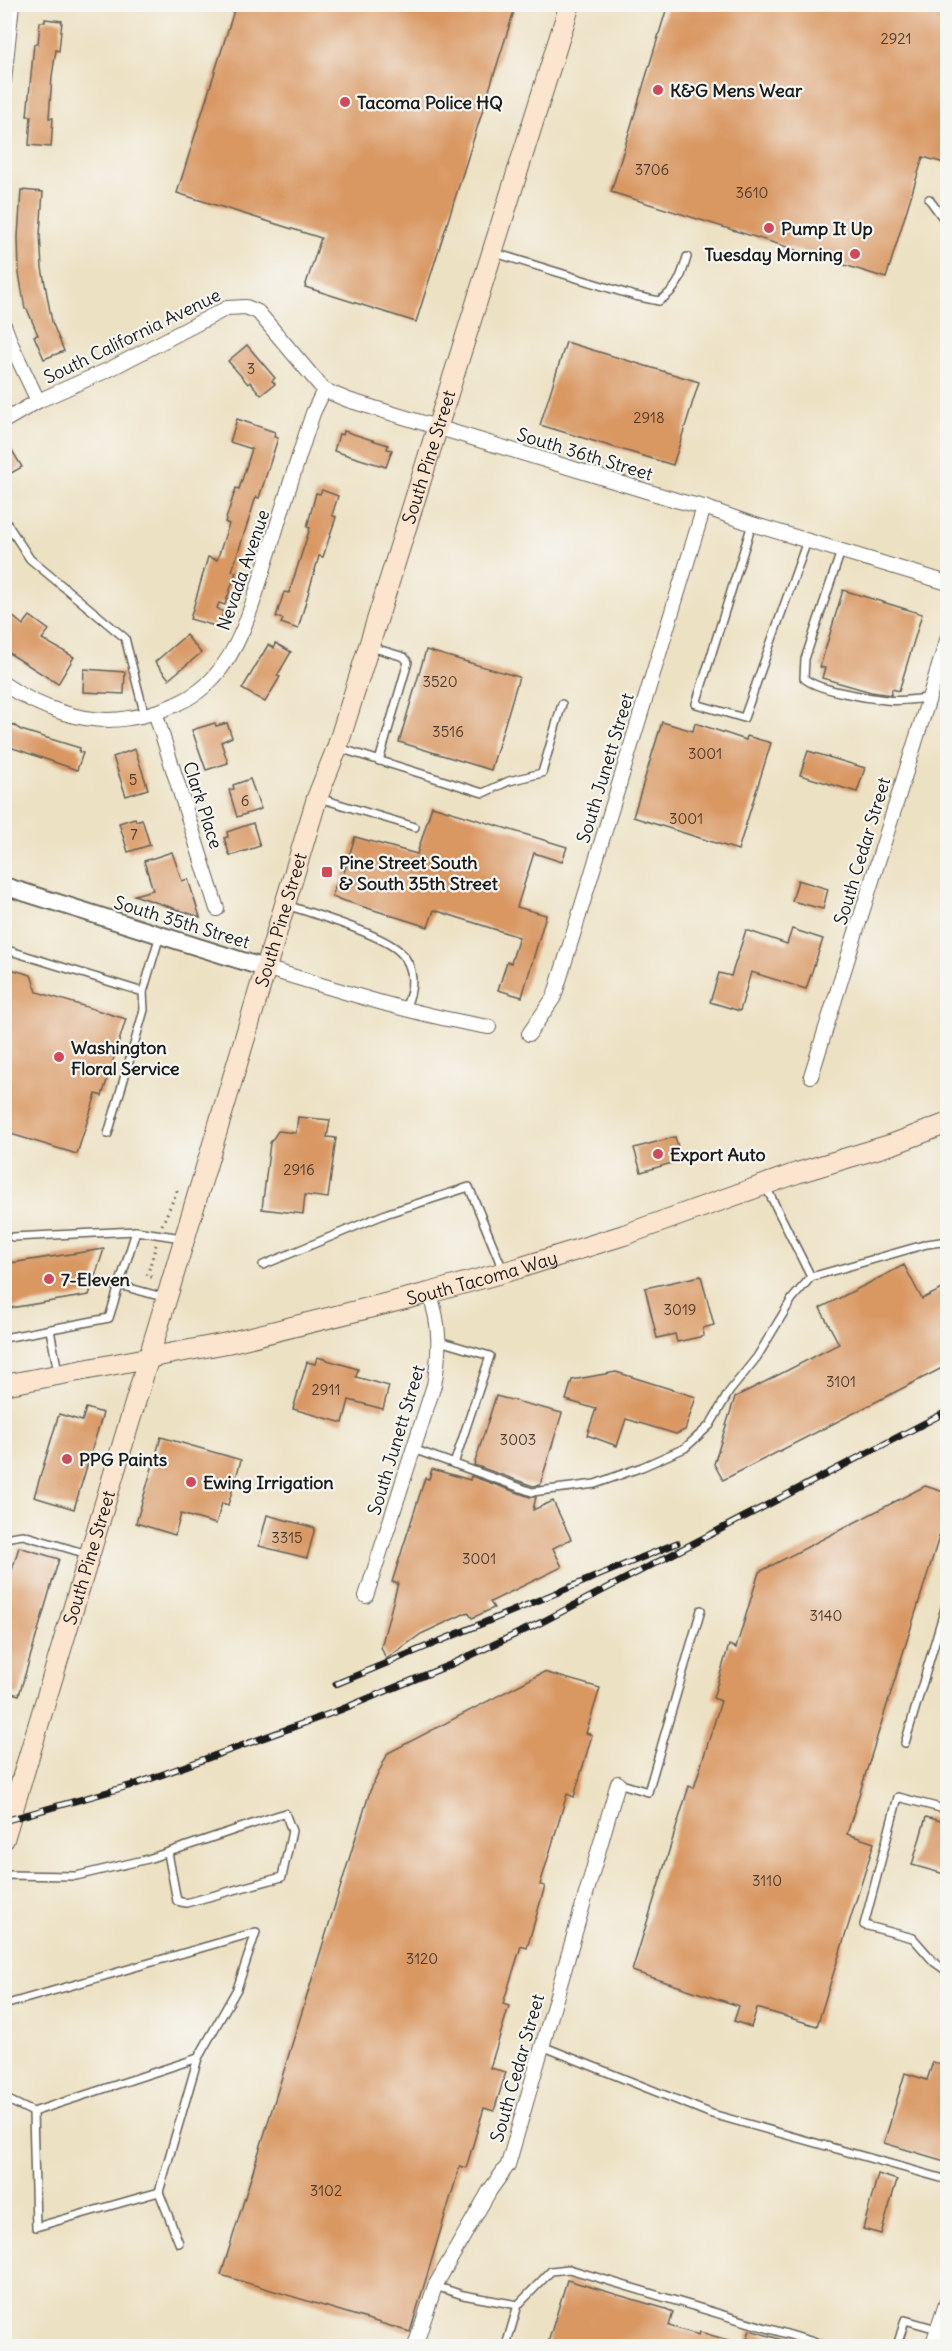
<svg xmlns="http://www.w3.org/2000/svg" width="952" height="2351" viewBox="0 0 952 2351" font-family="Delius,sans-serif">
  <rect width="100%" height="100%" fill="#f6f6f2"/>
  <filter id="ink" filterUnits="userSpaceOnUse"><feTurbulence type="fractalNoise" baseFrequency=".0167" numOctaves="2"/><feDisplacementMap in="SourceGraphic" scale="12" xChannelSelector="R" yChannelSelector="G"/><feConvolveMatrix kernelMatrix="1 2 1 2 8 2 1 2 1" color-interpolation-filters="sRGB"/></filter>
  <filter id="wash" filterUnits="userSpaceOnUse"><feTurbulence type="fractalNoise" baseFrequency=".008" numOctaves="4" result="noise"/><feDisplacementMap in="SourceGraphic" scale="24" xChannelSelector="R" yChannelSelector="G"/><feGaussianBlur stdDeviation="1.35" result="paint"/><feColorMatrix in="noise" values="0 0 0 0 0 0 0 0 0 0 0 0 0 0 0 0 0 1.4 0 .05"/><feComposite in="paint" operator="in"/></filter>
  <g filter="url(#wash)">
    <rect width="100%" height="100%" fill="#ede1c3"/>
    <g id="blocks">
      <g fill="#d99762">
        <path d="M236,4h258l20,7 -98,311 -111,-35 16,-49 -144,-45z"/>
        <path d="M668,4h280v160l-25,-7 -37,121 -275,-86z"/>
        <path d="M45,19l17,2 -3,30 -3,-1 -4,26 -3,42h4l-2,29 -22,-2 2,-29h-4l7,-72h4l2,-22h5z"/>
        <path d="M21,190l22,2 -3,42 2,34 10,54 12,29 -20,8 -10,-23 4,-1 -11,-26h-2l-6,-36 -1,-36z"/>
        <path d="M566,342l133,40 -26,83 -133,-40z"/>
        <path d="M247,345l28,33 -3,3 3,3 -14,11 -11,-13 -2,2 -20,-23z"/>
        <path d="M237,419l38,13 -1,5 4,1 -19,60 -3,-1 -24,74 4,1 -11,33 -6,-2 -2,5 6,4 -4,15 -29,-8 18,-62 9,3 12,-36 -4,-2 11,-34 3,1 13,-40 -22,-7z"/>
        <path d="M344,431l44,14 -1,4 5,1 -6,17 -52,-16 5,-17 4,1z"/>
        <path d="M4,437l18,30 -18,10z"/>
        <path d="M322,490l16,6 -6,19 4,2 -13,40 -4,-1 -21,73 -17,-6 2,-4 -7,-2 8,-25 5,1 21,-65 -3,-1 9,-34 4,1z"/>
        <path d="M843,590l79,24 -23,77 -7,-2 -1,6 -20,-3 -49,-14 3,-10 -5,-1z"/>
        <path d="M4,609l19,16 7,-9 19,14 -7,9 32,18 -16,27 -54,-34z"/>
        <path d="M186,635l15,18 -32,26 -14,-17z"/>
        <path d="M275,643l16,9 -14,24 3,1 -15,25 -23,-13 26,-44 6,3z"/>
        <path d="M426,650l93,27 -28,93 -92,-28z"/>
        <path d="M84,669l41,3 -1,22 -41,-2z"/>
        <path d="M4,719l17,11 59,18 -1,4 4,1 -6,17 -73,-25z"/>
        <path d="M662,722l31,9 2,-8 51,17 1,-4 24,7 -33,107 -105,-33z"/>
        <path d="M215,723l1,3 11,-3 5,14 -11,5 7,21 -22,7 -14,-40z"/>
        <path d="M135,749l13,40 -22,7 -13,-39z"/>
        <path d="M808,751l57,17 -8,24 -57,-17z"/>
        <path d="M250,779l11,30 -24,8 -8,-27 5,-1 -1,-4z"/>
        <path d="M432,806l135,41 -5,15 -28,-9 -17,54 29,8 -24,82 -24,-7 9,-28 4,1 8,-26 -85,-27 -6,17 -96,-30 4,-13 4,1 15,-48 62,17z"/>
        <path d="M135,818l1,3 6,-2 8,26 -22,7 -9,-29z"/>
        <path d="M253,823l7,23 -30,10 -6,-18 4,-1 -1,-5z"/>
        <path d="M172,852l10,29 6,-2 12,38 -66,-22 19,-5 -9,-29z"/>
        <path d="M798,880l30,9 -5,20 -31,-8z"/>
        <path d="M792,929l31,10 -17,50 -55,-17 -11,39 -30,-9 9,-29 12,3 15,-46 41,14z"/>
        <path d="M4,967l27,8 6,17 89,27 -24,77 -6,-2 -19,60 -73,-22z"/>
        <path d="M298,1117l32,3 -3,17 9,1 -8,60 -23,-3 -2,19 -41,-5 8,-66 8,-12 18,2z"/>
        <path d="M675,1137l7,23 -41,12 -7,-24z"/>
        <path d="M104,1249l-15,46 -85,14v-45z"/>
        <path d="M904,1265l18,34 26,-13v79l-225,115 -9,-16 21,-67 104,-53 -19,-36z"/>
        <path d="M701,1276l13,49 -11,3 1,8 -27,6 -2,-8 -18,4 -12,-50z"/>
        <path d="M317,1357l41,12 -2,8 33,9 -6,23 -34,-9 -6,23 -50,-14 14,-47 8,2z"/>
        <path d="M616,1372l80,25 -11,33 -9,4 -50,-15 -9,27 -30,-11 9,-26 -30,-9 6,-20z"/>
        <path d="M496,1396l66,17 -22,72 -7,1 -59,-21z"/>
        <path d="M86,1408l17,5 -29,96 -40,-12 25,-83 23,7z"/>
        <path d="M161,1437l80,23 -13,45 -6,-2 -6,21 -35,-10 -6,21 -39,-12z"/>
        <path d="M432,1469l38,11 1,-4 59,21h6l-3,13 20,-9 18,38 -18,9 9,19 -72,35 4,6 -22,10 -4,-6 -47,22 -35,25 -5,-12 17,-64 -6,-1 33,-104 4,1z"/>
        <path d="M925,1486l19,6v2l4,2v12l-101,326 27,9 -57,183 -60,-18 -6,19 -17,-6 5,-15 -107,-35 57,-185 5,2 27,-87 -8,-3 16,-53 7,3 23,-76z"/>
        <path d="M267,1515l48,13 -8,30 -48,-12z"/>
        <path d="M19,1547l40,12 -40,136 -15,-4v-95z"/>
        <path d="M544,1672l56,16 -14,45 6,2 -18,62 -7,-3 -27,91 5,1 -18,62 -6,-2 -18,58 6,2 -19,62 16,4 -12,39 -10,-3 -18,60 -6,-2 -50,166 -189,-57 149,-484 18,-38z"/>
        <path d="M926,1817l22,6v52l-36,-10z"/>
        <path d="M933,2062l15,5v95l-64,-19 21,-70 22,7z"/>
        <path d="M878,2174l19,6 -16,54 -18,-5z"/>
        <path d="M567,2280l99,29 7,3 -4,14 30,9 1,-3 38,11 -1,3h-190z"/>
        <path d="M750,2330l42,13 -1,3h-46z"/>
      </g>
    </g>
  </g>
  <g filter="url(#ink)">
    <use href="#blocks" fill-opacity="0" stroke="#656156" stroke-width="1.5"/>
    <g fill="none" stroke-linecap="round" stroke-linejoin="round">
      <defs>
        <g id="service">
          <path d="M929,199l19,26"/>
          <path d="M495,253l140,43 24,5c19,-12 22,-24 28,-44"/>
          <path d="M4,519l26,40 95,79 20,78"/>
          <path d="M752,524l-56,180 48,14 63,-177"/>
          <path d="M841,551l-36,108 -1,19c12,12 64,20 82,22 14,2 29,-1 43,-2"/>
          <path d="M371,647l33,10 4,5 -29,99"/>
          <path d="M339,748l144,45 26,-12 33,-8 20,-69"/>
          <path d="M319,798l96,29"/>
          <path d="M287,905c26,9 95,29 113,47 16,15 14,38 5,56"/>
          <path d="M4,949l139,43"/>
          <path d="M108,1134l36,-124 -1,-18 17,-57"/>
          <path d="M765,1185l46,92"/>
          <path d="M13,1237l123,-6 46,7"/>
          <path d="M263,1265l125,-52 81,-26 34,83"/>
          <path d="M119,1285l47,13"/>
          <path d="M50,1330l8,42"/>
          <path d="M4,1338l105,-20 27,-87"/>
          <path d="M439,1341l51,15 -36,108"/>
          <path d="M413,1449l119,43 63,-8 47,-17 43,-19 25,-23 19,-33 28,-35 35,-58 19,-22 116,-33 21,-3"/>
          <path d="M4,1538l19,-3 64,19"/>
          <path d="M905,1743l43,-145"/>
          <path d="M618,1783l30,9 53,-182"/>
          <path d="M948,1810l-50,-13 -34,128 49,13 21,24 14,10"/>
          <path d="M4,1875l72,1 72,-17 137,-46 7,18 -10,46 -96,26 -9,-2 -9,-48"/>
          <path d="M11,2003l245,-71 -19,57 -39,69"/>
          <path d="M542,2046l170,68 236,66"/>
          <path d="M4,2098l29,14 165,-54 -39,134 20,51"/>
          <path d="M33,2112l3,115 123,-35"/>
          <path d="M435,2286l28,9 55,10 33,-34 18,-2 258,77"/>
          <path d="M506,2346l12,-41"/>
          <path d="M897,2346l8,-26 32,9"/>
        </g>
        <g id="minor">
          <path d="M4,81l8,-77"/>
          <path d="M4,325l8,21 26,55"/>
          <path d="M4,421l34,-20 72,-32 117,-61 19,-1 12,5 66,78 24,10 331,101 25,6 48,17 196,59"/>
          <path d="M4,684c35,24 83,42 125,34 29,-4 66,-18 85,-41 30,-33 41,-83 55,-125 14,-46 29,-93 44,-139l11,-23"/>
          <path d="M155,712l62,197"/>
          <path d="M265,968c74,22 148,47 224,59"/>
          <path d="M529,1034l25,-37 150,-490"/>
          <path d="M811,1076l137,-439"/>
          <path d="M366,1596l68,-211c6,-32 7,-61 -5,-92"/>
          <path d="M415,2346l20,-60 55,-96 18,-25 110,-382"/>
          <path d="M932,2346l16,-48"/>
        </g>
        <path id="tertiary" d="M4,886l261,82"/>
        <g id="secondary">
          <path id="s1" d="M4,1385l223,-42 202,-50 90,-25 105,-33 173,-62 96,-29 55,-21"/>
          <path id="s2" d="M4,1839l313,-1041 20,-50 233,-744"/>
        </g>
      </defs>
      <use href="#service" stroke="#656156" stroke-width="10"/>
      <use href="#minor" stroke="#656156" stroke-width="16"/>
      <use href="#tertiary" stroke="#656156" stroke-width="20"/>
      <use href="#secondary" stroke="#656156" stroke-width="22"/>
      <g stroke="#656156" stroke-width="3" stroke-dasharray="1.5 4.5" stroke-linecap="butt">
        <path d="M162,1225l16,-36"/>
        <path d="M152,1277l-5,-1 9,-31"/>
      </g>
      <use href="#service" stroke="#fff" stroke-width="7"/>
      <use href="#minor" stroke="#fff" stroke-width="14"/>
      <use href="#tertiary" stroke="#fff" stroke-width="16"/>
      <use href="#secondary" stroke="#fbe5cf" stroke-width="20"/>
      <defs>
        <g id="rail">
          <path d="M336,1684l341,-141"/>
          <path d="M4,1821l132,-37 204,-74 112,-46 90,-42 406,-211"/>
        </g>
      </defs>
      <use href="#rail" stroke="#1c1c1c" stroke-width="7"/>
      <use href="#rail" stroke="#f6f6f2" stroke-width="4.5" stroke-dasharray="14" stroke-linecap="butt"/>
    </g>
  </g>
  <g fill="#d1495b" stroke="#f6f6f2" stroke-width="2">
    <circle cx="658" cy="90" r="6"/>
    <circle cx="345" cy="102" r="6"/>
    <circle cx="769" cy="228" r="6"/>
    <circle cx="855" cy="254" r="6"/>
    <rect x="321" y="866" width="12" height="12" rx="3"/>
    <circle cx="59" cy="1057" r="6"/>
    <circle cx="658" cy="1154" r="6"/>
    <circle cx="49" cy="1279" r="6"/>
    <circle cx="67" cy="1459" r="6"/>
    <circle cx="191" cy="1482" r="6"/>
  </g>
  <g text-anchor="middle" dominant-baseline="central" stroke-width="4.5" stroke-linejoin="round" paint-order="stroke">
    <g font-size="15" fill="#4b3b2e">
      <text x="896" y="38">2921</text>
      <text x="652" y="169">3706</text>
      <text x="752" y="192">3610</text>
      <text x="251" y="368">3</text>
      <text x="649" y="417">2918</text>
      <text x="440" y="681">3520</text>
      <text x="448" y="731">3516</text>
      <text x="705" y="753">3001</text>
      <text x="133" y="779">5</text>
      <text x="245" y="800">6</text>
      <text x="686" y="818">3001</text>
      <text x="134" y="834">7</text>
      <text x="299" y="1169">2916</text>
      <text x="680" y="1309">3019</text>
      <text x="841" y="1381">3101</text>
      <text x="326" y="1389">2911</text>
      <text x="518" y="1439">3003</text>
      <text x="287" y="1537">3315</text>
      <text x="479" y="1558">3001</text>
      <text x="826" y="1615">3140</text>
      <text x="767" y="1880">3110</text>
      <text x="422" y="1958">3120</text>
      <text x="326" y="2190">3102</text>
    </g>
    <g font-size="18" font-weight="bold" fill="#1c1c1c" stroke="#f6f6f2" text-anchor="start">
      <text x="670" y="90">K&amp;G Mens Wear</text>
      <text x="357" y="102">Tacoma Police HQ</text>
      <text x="781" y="228">Pump It Up</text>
      <text x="843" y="254" text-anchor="end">Tuesday Morning</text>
      <text x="339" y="862">Pine Street South<tspan x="339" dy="21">&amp; South 35th Street</tspan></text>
      <text x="71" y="1047">Washington<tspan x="71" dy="21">Floral Service</tspan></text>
      <text x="670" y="1154">Export Auto</text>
      <text x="61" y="1279">7-Eleven</text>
      <text x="79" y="1459">PPG Paints</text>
      <text x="203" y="1482">Ewing Irrigation</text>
    </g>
    <g font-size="18" fill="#1c1c1c" stroke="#f6f6f2">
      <text transform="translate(132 336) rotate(-26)">South California Avenue</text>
      <text transform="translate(585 454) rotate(17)">South 36th Street</text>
      <text stroke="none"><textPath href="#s2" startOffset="1446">South Pine Street</textPath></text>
      <text transform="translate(243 570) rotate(-71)">Nevada Avenue</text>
      <text transform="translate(605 768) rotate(-73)">South Junett Street</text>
      <text transform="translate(203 805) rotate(72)">Clark Place</text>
      <text transform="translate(862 851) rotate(-73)">South Cedar Street</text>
      <text stroke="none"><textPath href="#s2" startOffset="960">South Pine Street</textPath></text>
      <text transform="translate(182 922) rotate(17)">South 35th Street</text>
      <text stroke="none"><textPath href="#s1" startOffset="490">South Tacoma Way</textPath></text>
      <text transform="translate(396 1440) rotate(-73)">South Junett Street</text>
      <text stroke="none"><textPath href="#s2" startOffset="294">South Pine Street</textPath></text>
      <text transform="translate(517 2068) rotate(-74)">South Cedar Street</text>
    </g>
  </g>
  <rect width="952" height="2351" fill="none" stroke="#f6f6f2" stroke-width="24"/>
</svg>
